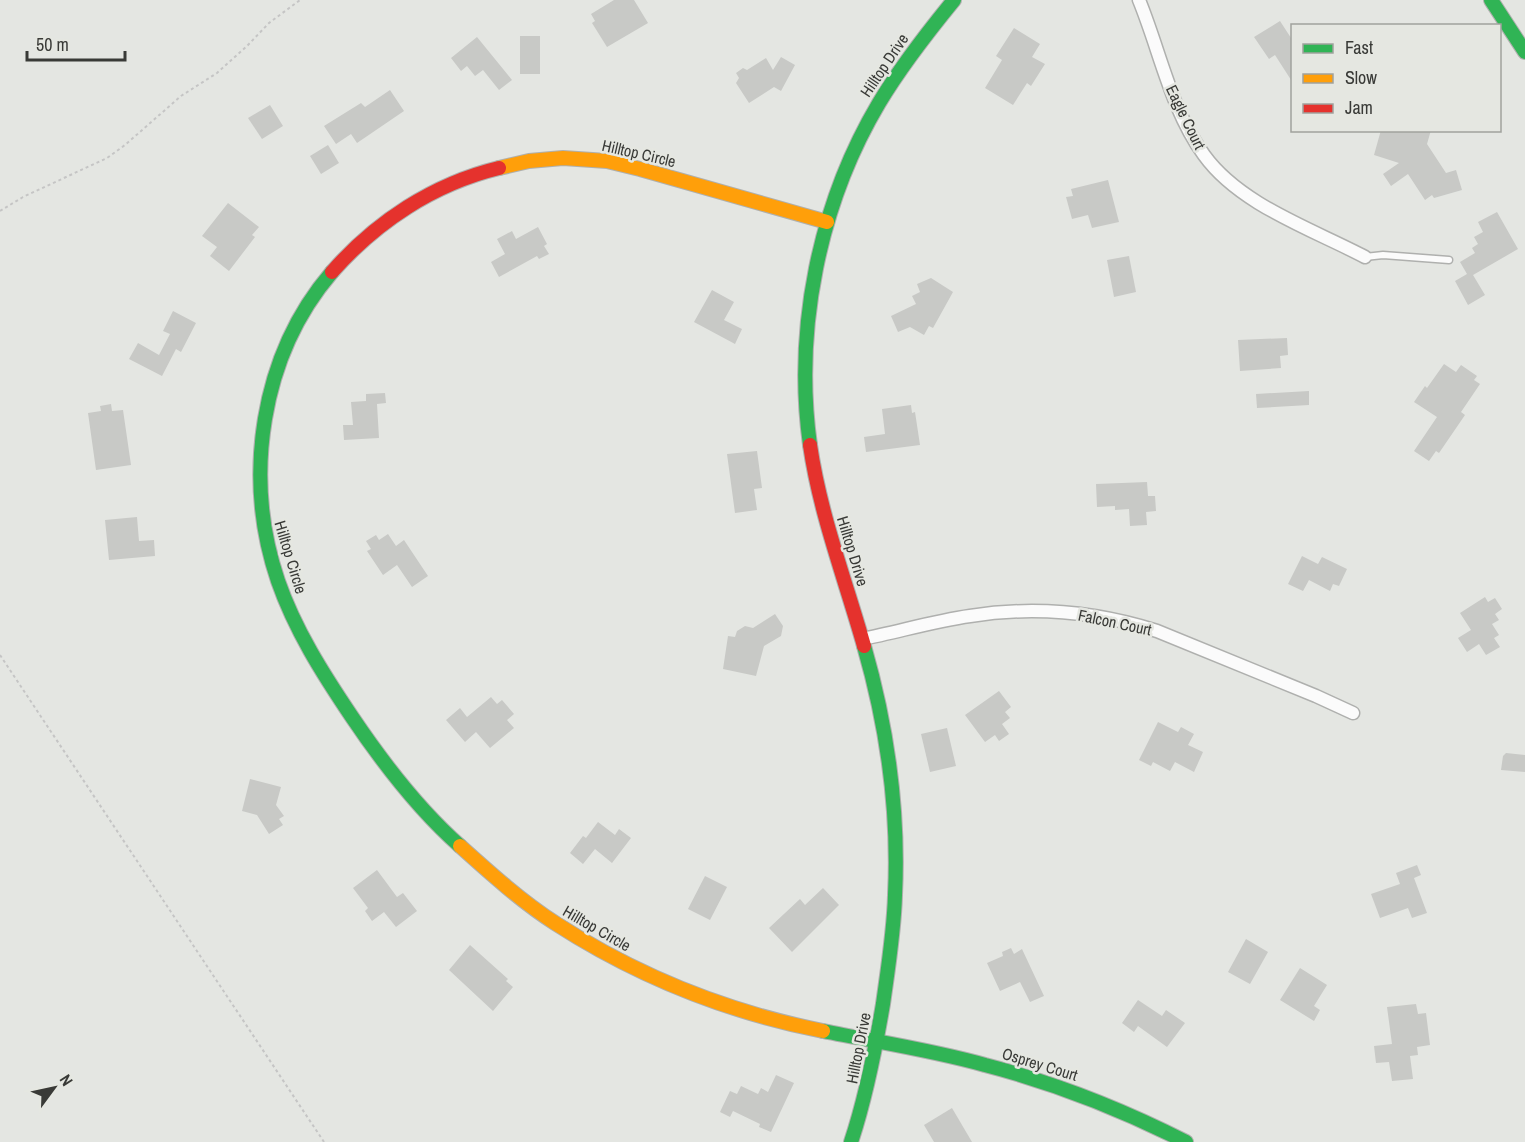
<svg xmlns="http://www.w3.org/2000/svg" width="1525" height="1142" viewBox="0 0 1525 1142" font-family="'Archivo Narrow',sans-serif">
  <rect width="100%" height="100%" fill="#e4e6e2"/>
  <g fill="#c8c9c6">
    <path d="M614,0h20l14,23 -41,24 -15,-24 3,-2 -4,-7z"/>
    <path d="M1280,21l13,20v42l-18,-28 -6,4 -15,-22z"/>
    <path d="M1014,28l26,16 -8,13 13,7 -14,22 -4,-3 -14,22 -28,-17 17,-28 -6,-4z"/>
    <rect x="520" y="36" width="20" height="38"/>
    <path d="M477,37l35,43 -13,10 -16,-20 -8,6 -8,-10 -6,5 -10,-13z"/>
    <path d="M781,57l14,8 -14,26 -7,-4 -25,16 -13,-20 3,-5 -3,-5 7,-5 4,2 19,-12 7,12z"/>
    <path d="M390,90l14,21 -47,32 -6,-9 -15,10 -12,-18 37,-23 4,4z"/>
    <path d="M270,105l13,21 -21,13 -14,-21z"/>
    <path d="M1381,130h50l-4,14 19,29 10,-3 6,20 -28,8 -2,-3 -7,5 -17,-26 -17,12 -8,-12 16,-11 -25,-8z"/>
    <path d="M328,145l11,18 -18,11 -11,-18z"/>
    <path d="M1108,180l11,42 -27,6 -4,-13 -16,4 -6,-22 7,-1 -2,-7z"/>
    <path d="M228,203l31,24 -7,8 3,2 -26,34 -19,-15 7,-9 -15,-11z"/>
    <path d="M1497,212l21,37 -45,26 12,20 -17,10 -13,-24 12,-7 -7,-12 15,-9 -3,-5 6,-4 -4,-7 9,-5 -5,-10z"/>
    <path d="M538,227l9,17 -3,2 5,8 -10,5 -2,-3 -38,21 -8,-15 14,-8 -8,-15 15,-8 4,8z"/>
    <path d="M1129,256l7,36 -22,5 -7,-37z"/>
    <path d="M931,278l22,14 -20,36 -4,-2 -5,9 -14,-8 -12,5 -7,-16 25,-12 -4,-8 8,-4 -3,-8z"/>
    <path d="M712,290l22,12 -10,18 18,9 -7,15 -41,-22z"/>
    <path d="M173,311l23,12 -15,29 -5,-3 -14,27 -33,-17 9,-16 21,12 11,-21 -7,-3z"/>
    <path d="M1287,338l1,17 -8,1 1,12 -41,3 -2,-31z"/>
    <path d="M1444,364l12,8 5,-7 16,11 -3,4 6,4 -19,28 4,3 -26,38 -3,-2 -7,10 -15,-10 23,-34 -23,-15 11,-16 2,2z"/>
    <path d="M1309,391v14l-52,3 -1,-14z"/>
    <path d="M385,393l1,10 -9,1 2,34 -35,2 -1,-15h10l-2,-23 15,-1v-7z"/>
    <path d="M111,404l1,7 11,-1 8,55 -35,5 -8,-57 13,-2 -1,-5z"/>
    <path d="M911,405l1,8 3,-1 5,33 -54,7 -2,-15 21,-3 -3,-25z"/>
    <path d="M757,451l5,37 -8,1 3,21 -22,3 -8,-59z"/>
    <path d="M1147,482l1,14h7l1,15 -10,1 1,13 -17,1 -1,-17 -14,1v-4l-18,1 -1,-23z"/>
    <path d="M137,517l2,24 15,-1 1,16 -46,4 -4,-40z"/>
    <path d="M388,534l8,12 8,-6 24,36 -16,11 -15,-22 -14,10 -16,-24 4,-2 -5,-8 10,-6 3,5z"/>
    <path d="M1302,556l16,8 4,-7 25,12 -8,17 -6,-2 -3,7 -21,-11 -6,11 -15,-7z"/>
    <path d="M1485,597l3,5 7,-4 7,11 -7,5 4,6 -7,4 7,11 -5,3 6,9 -14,8 -7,-11 -12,8 -9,-14 13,-8 -11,-17z"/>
    <path d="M775,614l8,12 -2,10 -17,10 -8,30 -33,-7 5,-33 7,1 2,-6 8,-5 8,2z"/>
    <path d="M999,691l12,16 -6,5 5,6 -8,6 7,10 -10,7 -4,-6 -10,7 -20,-27z"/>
    <path d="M491,697l6,7 5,-4 12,14 -7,6 7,8 -24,20 -14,-16 -11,10 -19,-22 14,-12 7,9z"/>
    <path d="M1158,722l20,10 3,-5 13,7 -6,11 15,7 -9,20 -19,-10 -5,9 -17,-9 -2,4 -12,-6z"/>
    <path d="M947,728l9,38 -26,6 -9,-38z"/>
    <path d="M1506,753l19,2v17l-24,-2 2,-14z"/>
    <path d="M250,779l31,8 -5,18 8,11 -5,3 4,6 -14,9 -12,-19 -15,-4z"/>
    <path d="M598,822l17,13 4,-6 12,9 -19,25 -17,-14 -12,15 -13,-11 13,-17 3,2z"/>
    <path d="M1417,865l4,10 -7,3 13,35 -15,5 -4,-10 -28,10 -9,-24 29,-10 -4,-11z"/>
    <path d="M377,870l20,27 6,-4 14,18 -21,16 -12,-15 -12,9 -7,-10 3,-3 -15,-20z"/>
    <path d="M705,876l22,11 -17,33 -22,-11z"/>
    <path d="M823,888l16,17 -47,47 -23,-24 31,-29 5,6z"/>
    <path d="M1246,939l22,13 -18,32 -22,-12z"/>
    <path d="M470,945l38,34 -2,2 7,6 -20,24 -44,-41z"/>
    <path d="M1011,948l3,6 8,-5 22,47 -14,6 -10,-20 -20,9 -13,-28 16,-7 -1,-4z"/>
    <path d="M1300,968l27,17 -13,21 6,4 -6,11 -34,-21z"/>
    <path d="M1138,1000l24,16 4,-6 19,13 -18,24 -29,-21 -4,6 -12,-9z"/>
    <path d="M1416,1004l2,10 8,-1 4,32 -13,2 1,8 -8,1 3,23 -21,2 -3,-19 -13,1 -2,-17 18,-2 -5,-37z"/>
    <path d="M776,1075l18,8 -23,49 -12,-5 1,-3 -27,-13 -3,6 -10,-5 10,-21 7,3 4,-8 17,8 3,-6 7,4z"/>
    <path d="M952,1108l20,34h-38l-10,-17z"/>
  </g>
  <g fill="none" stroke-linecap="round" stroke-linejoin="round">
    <defs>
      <path id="lane" d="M1365,257l18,-2 66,5"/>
      <g id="street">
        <path d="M1139,0c21,51 32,110 65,155 36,50 108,74 161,102"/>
        <path d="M862,639c36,-7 72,-18 108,-23 63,-10 127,-4 187,15l159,65 37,17"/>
      </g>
      <g id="fast">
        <path d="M1491,0l34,52"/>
        <path d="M332,272c-72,84 -89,206 -54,309 17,49 45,93 74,136 31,46 66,92 108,129"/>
        <path d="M810,445c-16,-116 9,-241 69,-342 22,-37 48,-70 75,-103"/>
        <path d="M823,1031c54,11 109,19 162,34 70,18 136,44 201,77"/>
        <path d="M851,1142c15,-45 24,-91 32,-138 5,-36 11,-72 12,-109 4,-83 -8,-169 -31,-249"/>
      </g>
      <g id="slow">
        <path d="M499,168l30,-7 34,-3 44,3 33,8 187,53"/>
        <path d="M460,846c30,27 61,55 95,77 82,53 172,89 268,108"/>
      </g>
      <g id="jam">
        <path d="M332,272c44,-50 101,-88 167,-104"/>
        <path d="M810,445c10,69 35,134 54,201"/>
      </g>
    </defs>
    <use href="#lane" stroke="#afb0ae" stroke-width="9"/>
    <use href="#street" stroke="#afb0ae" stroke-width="15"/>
    <use href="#fast" stroke="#afb0ae" stroke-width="16"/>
    <use href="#slow" stroke="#afb0ae" stroke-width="16"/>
    <use href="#jam" stroke="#afb0ae" stroke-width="16"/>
    <g stroke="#c5c5c5" stroke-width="2" stroke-dasharray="3 3" stroke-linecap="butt">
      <path d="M0,211l23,-14 84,-39 18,-13 56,-49 36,-23 30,-27 22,-23 31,-23"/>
      <path d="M0,655l324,487"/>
    </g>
    <use href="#lane" stroke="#fbfbfb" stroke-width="6"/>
    <use href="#street" stroke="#fbfbfb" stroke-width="12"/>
    <use href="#fast" stroke="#30b455" stroke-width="14"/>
    <use href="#slow" stroke="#ff9f0a" stroke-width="14"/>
    <use href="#jam" stroke="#e5322d" stroke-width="14"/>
  </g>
  <g text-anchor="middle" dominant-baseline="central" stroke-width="5" stroke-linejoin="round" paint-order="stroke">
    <g font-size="16" fill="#393a37" stroke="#e5e7e1">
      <text transform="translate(884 65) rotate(-56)">Hilltop Drive</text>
      <text transform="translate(1186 117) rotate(64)">Eagle Court</text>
      <text transform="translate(639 153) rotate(13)">Hilltop Circle</text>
      <text transform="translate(853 551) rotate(73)">Hilltop Drive</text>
      <text transform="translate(291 557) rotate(73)">Hilltop Circle</text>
      <text transform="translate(1115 622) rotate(12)">Falcon Court</text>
      <text transform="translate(597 928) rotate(30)">Hilltop Circle</text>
      <text transform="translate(858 1048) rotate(-79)">Hilltop Drive</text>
      <text transform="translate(1040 1064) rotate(17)">Osprey Court</text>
    </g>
  </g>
  <rect x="1291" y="24" width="210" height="108" fill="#e5e7e1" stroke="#a0a29d" stroke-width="1.5"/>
  <rect x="1303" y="44" width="30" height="9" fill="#30b455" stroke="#a0a29d" stroke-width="1.5"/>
  <text x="1345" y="54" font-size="18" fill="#393a37">Fast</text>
  <rect x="1303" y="74" width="30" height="9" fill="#ff9f0a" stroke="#a0a29d" stroke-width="1.5"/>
  <text x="1345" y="84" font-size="18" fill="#393a37">Slow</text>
  <rect x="1303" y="104" width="30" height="9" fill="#e5322d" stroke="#a0a29d" stroke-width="1.5"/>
  <text x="1345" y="114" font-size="18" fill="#393a37">Jam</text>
  <g transform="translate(54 1088) rotate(57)" stroke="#e5e7e1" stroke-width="4.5" paint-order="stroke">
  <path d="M0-4.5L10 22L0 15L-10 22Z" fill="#393a37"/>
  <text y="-9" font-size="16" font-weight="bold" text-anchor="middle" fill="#393a37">N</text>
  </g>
  <path d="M27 51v9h98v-9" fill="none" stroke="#393a37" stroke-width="3"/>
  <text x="36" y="51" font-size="18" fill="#393a37" stroke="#e5e7e1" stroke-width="4.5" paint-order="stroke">50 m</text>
</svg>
